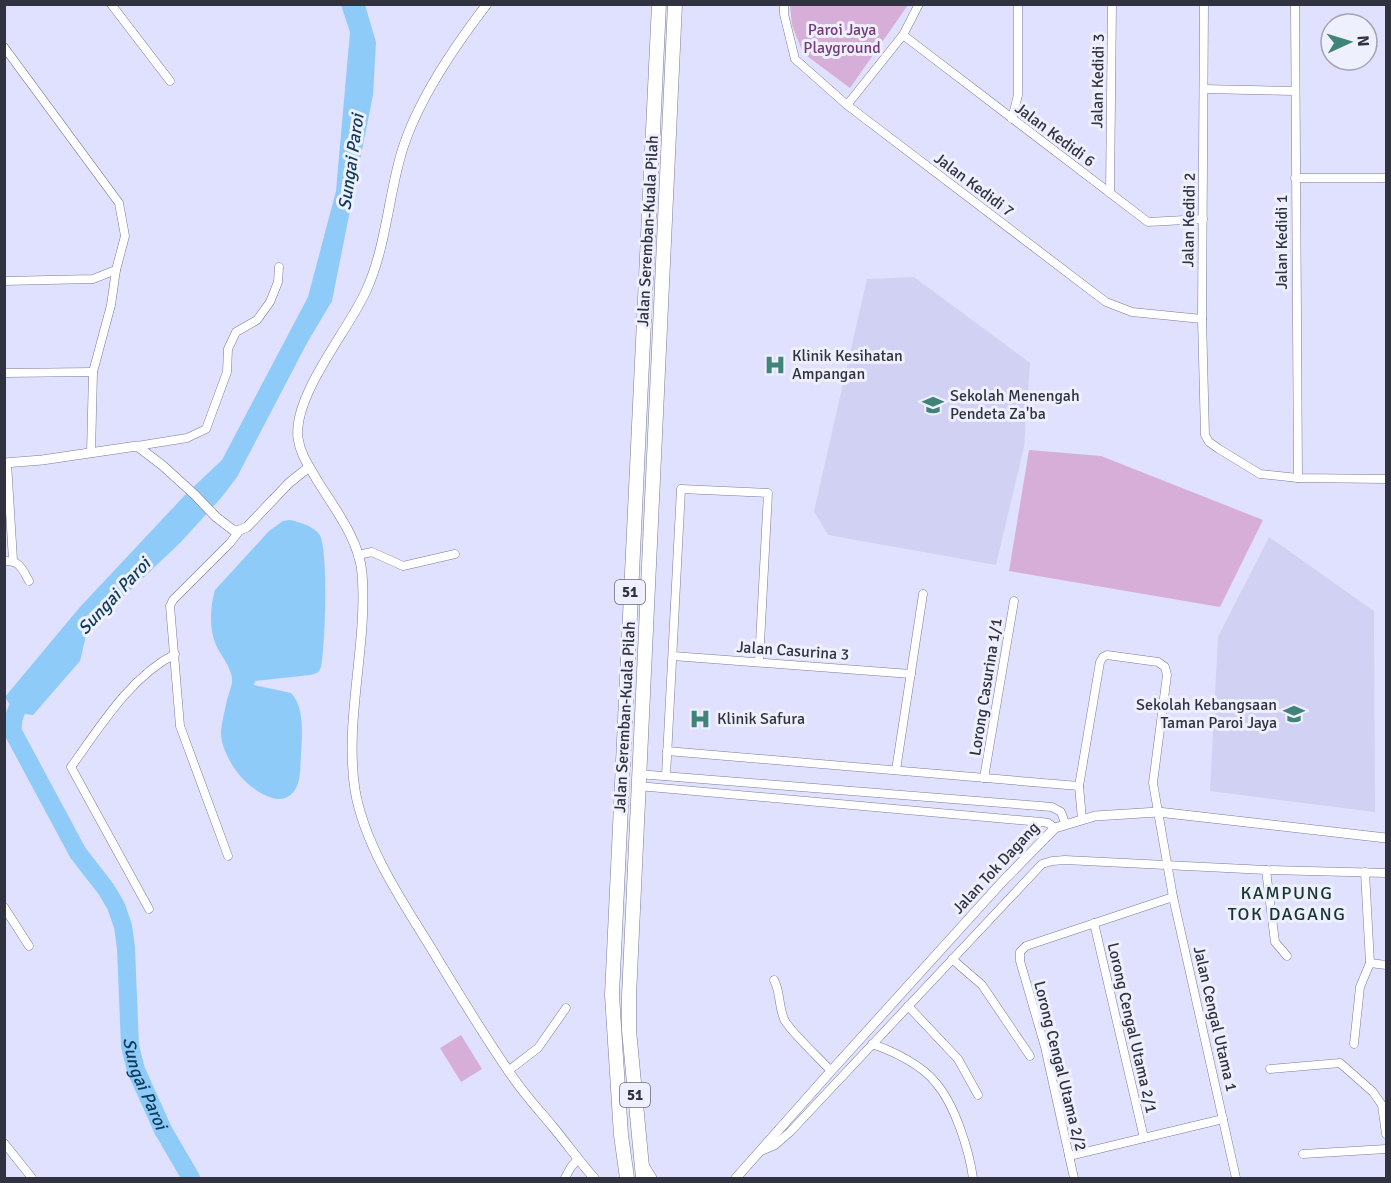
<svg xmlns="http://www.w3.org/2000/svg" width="1391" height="1183" viewBox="0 0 1391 1183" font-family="Signika,sans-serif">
  <rect width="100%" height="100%" fill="#e0e1fe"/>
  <g fill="#d0d1f3">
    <path d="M914,277l116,86 -6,84 -28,118 -168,-30 -14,-24 53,-232z"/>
    <path d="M1269,537l105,74 1,201 -165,-21 8,-154z"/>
  </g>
  <g fill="#d7aed8">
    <path d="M790,5v-1l118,1 -58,83 -47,-35 -11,-28z"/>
    <path d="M1029,450l72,6 162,64 -43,87 -211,-36z"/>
    <path d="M461,1035l21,34 -21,13 -21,-34z"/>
  </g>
  <g fill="#8fcbf9">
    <path d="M341,5h24l11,37 -3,53 -41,206 -25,42 -70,134 -16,21 -41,45 -93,88 -7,30 -47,54 -18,-2 -10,-16 75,-90 105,-112 37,-35 86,-163 28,-106 14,-159z"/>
    <path d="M290,520c9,2 23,6 29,14 10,11 6,116 2,133 -2,6 -6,7 -11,8l-55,6 -1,4 37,8c14,15 11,42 10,62 -1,10 0,22 -4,31 -12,26 -40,7 -53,-6 -11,-11 -24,-33 -23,-49 1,-10 4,-21 6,-31 2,-7 6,-16 5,-22 -2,-13 -11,-22 -16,-33 -7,-16 -6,-38 -1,-55l54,-59 14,-10z"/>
  </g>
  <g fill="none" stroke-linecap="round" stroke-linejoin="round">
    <path stroke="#8fcbf9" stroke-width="3" d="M4,716l11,-3"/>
    <path stroke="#8fcbf9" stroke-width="18" id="s1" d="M29,692c-10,12 -18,24 -16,40l65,121 28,36 10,17 7,20 3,22 4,98 6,24 27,60 28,48"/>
    <defs>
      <g id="minor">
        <path d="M111,4l59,77"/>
        <path d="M784,4v10l11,45 52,46 259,197 26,10 70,7"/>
        <path d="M1204,4l-2,315 3,116 4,7 10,7 41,25 38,4 88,1"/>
        <path d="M1295,4l3,474"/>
        <path d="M903,35l245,187 55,-3"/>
        <path d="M4,47l115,156 6,33 -9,34 -5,35 -18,67 -2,81"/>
        <path d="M1204,89l91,2"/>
        <path d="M847,105l56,-70 16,-31"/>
        <path d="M1012,119l6,-24v-91"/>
        <path d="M1295,178h91"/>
        <path d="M1110,193l2,-189"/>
        <path d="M4,281l89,-2 23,-9"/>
        <path d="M4,373l89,-1"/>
        <path d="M137,446l50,-8 19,-9 21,-57 1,-23 8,-17 21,-12 13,-18 8,-20 1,-15"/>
        <path d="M7,463l6,97"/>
        <path d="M358,555l14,-3 31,14 52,-12"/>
        <path d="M4,561c16,-1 18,8 25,20"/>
        <path d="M673,656l238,18"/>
        <path d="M667,751l412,35"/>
        <path d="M896,770l27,-176"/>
        <path d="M638,774l414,33 9,5 4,11"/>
        <path d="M666,776l15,-287 87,4 -9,169"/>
        <path d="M984,778l30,-177"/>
        <path d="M638,786l403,36 7,1 7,5"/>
        <path d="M1082,819l-3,-33 21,-124 3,-5 4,-2 51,7 7,5 2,8 -14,108 20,114 63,281"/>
        <path d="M228,856l-48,-130 -10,-120 3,-6 57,-57 10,-13"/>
        <path d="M1266,870l9,72 12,14"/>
        <path d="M4,907l25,39"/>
        <path d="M149,909l-78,-142c29,-40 59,-90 104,-113"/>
        <path d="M1094,923l50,215"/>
        <path d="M952,959l30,26 48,71"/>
        <path d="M1370,963l16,2"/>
        <path d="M774,980c7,13 4,27 11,41 8,13 34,37 46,50"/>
        <path d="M908,1006l50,53 20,36"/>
        <path d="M872,1044c21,7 50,21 64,39 19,22 33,67 37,95"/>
        <path d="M1354,1044l6,-57 10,-24 -5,-91"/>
        <path d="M1270,1069l70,-6 33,29 9,13 4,29"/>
        <path d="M508,1071l30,-23 28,-40"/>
        <path d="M4,1143l28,35"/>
        <path d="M761,1151l14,-6 15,-13 252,-268 10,-3 13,-1 201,10 120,3"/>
        <path d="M1303,1154l83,-5"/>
        <path d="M1069,1156l154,-37"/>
        <path d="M565,1178l6,-11 7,-8"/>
        <path d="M1074,1178l-29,-131 -25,-86v-9l6,-6 147,-49"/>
      </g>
      <g id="tertiary">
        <path d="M487,4c-33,43 -73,101 -87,154 -12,43 -15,92 -34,133 -18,40 -73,104 -68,147 2,16 11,28 19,42 17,28 42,59 45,93 6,70 -18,147 -7,217 9,53 44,107 73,153 27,45 54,90 84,133 12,18 27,34 41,51 14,17 27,35 41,51"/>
        <path d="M4,463l38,-3 95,-14 25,19 33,30 21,22 17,13h7l7,-3 42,-44 20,-16"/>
        <path d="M644,1165l8,13"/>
        <path d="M736,1178l95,-107 172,-190 52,-53 40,-12 63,-4 228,26"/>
      </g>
      <g id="trunk">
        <path d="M627,1178l-6,-43 -9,-140 47,-991"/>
        <path d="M643,1178l-14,-148v-34l46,-992"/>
      </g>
    </defs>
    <use href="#minor" stroke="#7b7b9b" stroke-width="9"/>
    <use href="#tertiary" stroke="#7b7b9b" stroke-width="10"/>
    <use href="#trunk" stroke="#7b7b9b" stroke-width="15"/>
    <use href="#minor" stroke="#fff" stroke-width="8"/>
    <use href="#tertiary" stroke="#fff" stroke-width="9"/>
    <use href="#trunk" stroke="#fff" stroke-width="14"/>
  </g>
  <defs>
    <symbol id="hospital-bare" viewBox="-9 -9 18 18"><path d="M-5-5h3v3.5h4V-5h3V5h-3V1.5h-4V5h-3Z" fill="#408377" stroke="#eff0fe" stroke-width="2.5" paint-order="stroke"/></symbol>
    <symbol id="school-bare" viewBox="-9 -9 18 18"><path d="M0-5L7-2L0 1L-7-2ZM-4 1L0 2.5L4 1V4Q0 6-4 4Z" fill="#408377" stroke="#eff0fe" stroke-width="2.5" paint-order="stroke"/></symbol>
  </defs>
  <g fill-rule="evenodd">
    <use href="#hospital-bare" x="760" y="350" width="30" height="30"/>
    <use href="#school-bare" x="918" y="390" width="30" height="30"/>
    <use href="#school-bare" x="1279" y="699" width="30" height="30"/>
    <use href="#hospital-bare" x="685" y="704" width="30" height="30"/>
  </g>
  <g text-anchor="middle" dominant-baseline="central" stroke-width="6" stroke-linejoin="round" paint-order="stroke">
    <g fill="#eff0fe" stroke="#6a6b79" stroke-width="1.5">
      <rect x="615" y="580" width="30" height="24" rx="4.5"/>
      <rect x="620" y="1083" width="30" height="24" rx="4.5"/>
    </g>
    <g font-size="15" font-weight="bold" fill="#313240">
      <text x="630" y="592">51</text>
      <text x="635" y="1095">51</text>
    </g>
    <g font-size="16" fill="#753a79" stroke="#eff0fe">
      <text x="842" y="30">Paroi Jaya<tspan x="842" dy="18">Playground</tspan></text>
    </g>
    <g font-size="16" fill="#313240" stroke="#eff0fe">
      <text transform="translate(1098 81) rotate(-89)">Jalan Kedidi 3</text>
      <text transform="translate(1055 135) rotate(37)">Jalan Kedidi 6</text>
      <text transform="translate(974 185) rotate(37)">Jalan Kedidi 7</text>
      <text transform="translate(1189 220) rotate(-89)">Jalan Kedidi 2</text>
      <text transform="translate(648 231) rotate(-87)">Jalan Seremban-Kuala Pilah</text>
      <text transform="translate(1282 242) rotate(-90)">Jalan Kedidi 1</text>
      <text transform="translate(793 651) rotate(4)">Jalan Casurina 3</text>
      <text transform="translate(986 687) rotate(-81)">Lorong Casurina 1/1</text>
      <text transform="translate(625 717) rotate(-87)">Jalan Seremban-Kuala Pilah</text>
      <text transform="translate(996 868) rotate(-47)">Jalan Tok Dagang</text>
      <text transform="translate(1215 1019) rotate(77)">Jalan Cengal Utama 1</text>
      <text transform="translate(1132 1028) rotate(77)">Lorong Cengal Utama 2/1</text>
      <text transform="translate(1060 1066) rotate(76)">Lorong Cengal Utama 2/2</text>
    </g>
    <g font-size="16" fill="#313240" stroke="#eff0fe" text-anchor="start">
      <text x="792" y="356">Klinik Kesihatan<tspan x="792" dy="18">Ampangan</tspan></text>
      <text x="950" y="396">Sekolah Menengah<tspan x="950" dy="18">Pendeta Za'ba</tspan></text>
      <text x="1277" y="705" text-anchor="end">Sekolah Kebangsaan<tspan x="1277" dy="18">Taman Paroi Jaya</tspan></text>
      <text x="717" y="719">Klinik Safura</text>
    </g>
    <g font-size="18" font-style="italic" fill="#0b3b58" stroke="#eff0fe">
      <text transform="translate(351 162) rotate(-82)">Sungai Paroi</text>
      <text transform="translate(114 596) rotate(-47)">Sungai Paroi</text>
      <text stroke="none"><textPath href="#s1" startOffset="429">Sungai Paroi</textPath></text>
    </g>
    <g font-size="18" letter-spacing="1.5" fill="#15352f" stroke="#eff0fe">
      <text x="1287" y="893">KAMPUNG<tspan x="1287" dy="21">TOK DAGANG</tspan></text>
    </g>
  </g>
  <rect width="1391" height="1183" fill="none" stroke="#313240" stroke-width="12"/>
  <g transform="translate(1349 42) rotate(86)"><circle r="28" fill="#eff0fe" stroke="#a3a4b2" stroke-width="1.5"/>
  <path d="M0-4.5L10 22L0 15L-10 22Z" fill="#408377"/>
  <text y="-9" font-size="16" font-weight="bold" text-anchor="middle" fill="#313240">N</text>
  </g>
</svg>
